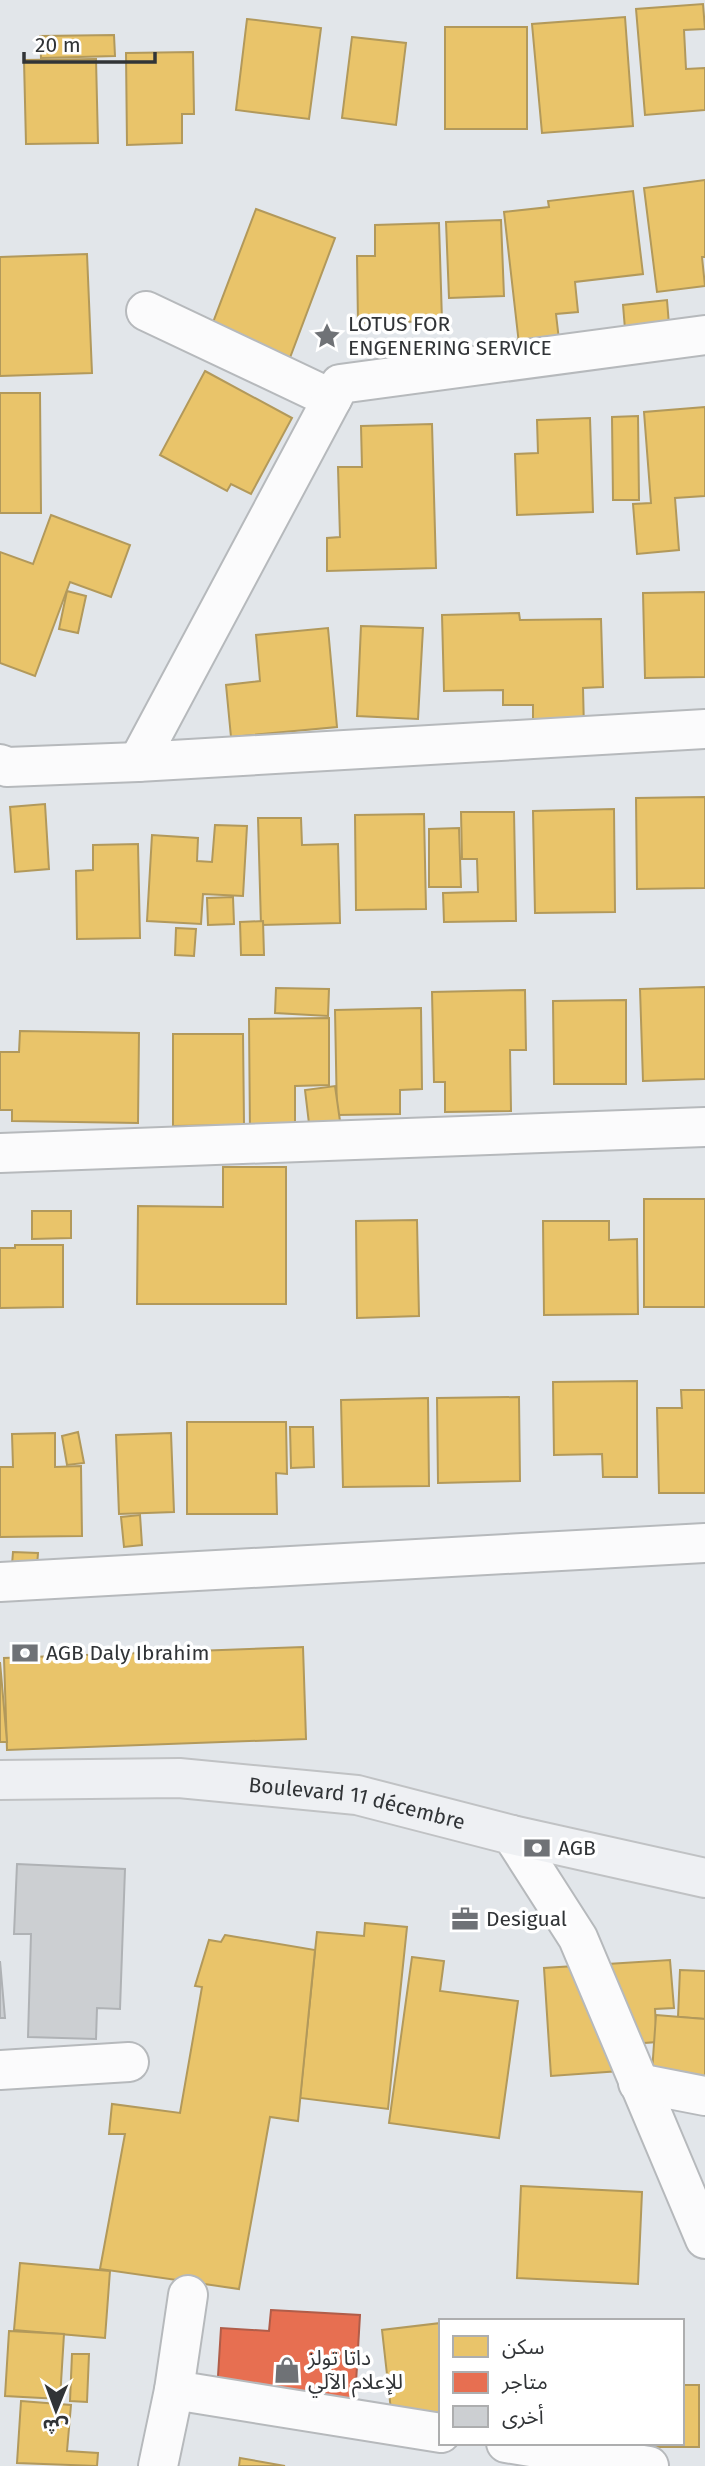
<svg xmlns="http://www.w3.org/2000/svg" width="705" height="2466" viewBox="0 0 705 2466" font-family="'Fira Sans','Noto Sans Arabic',sans-serif">
  <rect width="100%" height="100%" fill="#e2e6ea"/>
  <g fill="#e9c46a" stroke="#b2995b" stroke-width="2">
    <path d="M703,4l2,25 -21,1 2,39 19,-1v42l-60,5 -9,-106z"/>
    <path d="M625,17l8,109 -91,7 -10,-109z"/>
    <path d="M247,19l74,9 -12,91 -73,-9z"/>
    <rect x="445" y="27" width="82" height="102"/>
    <path d="M114,35l1,21 -74,2 -1,-22z"/>
    <path d="M352,37l54,6 -10,82 -54,-7z"/>
    <path d="M193,52l1,62h-12v29l-55,2 -1,-92z"/>
    <path d="M96,59l2,84 -72,1 -2,-84z"/>
    <path d="M705,180v77h-3l3,29 -48,6 -13,-104z"/>
    <path d="M633,191l10,83 -68,8 3,30 -22,2 3,26 -40,4 -15,-132 45,-5 -1,-6z"/>
    <path d="M256,209l79,29 -47,125 -79,-30z"/>
    <path d="M501,220l3,76 -55,2 -3,-76z"/>
    <path d="M439,223l3,98 -84,2 -1,-67h18v-31z"/>
    <path d="M87,254l5,119 -92,3v-119z"/>
    <path d="M667,300l2,25 -44,4 -2,-24z"/>
    <path d="M205,371l87,47 -41,76 -20,-10 -4,7 -67,-36z"/>
    <path d="M0,393h40l1,120h-41z"/>
    <path d="M705,407v89l-30,2 4,52 -42,4 -4,-50 18,-1 -7,-91z"/>
    <path d="M638,416l1,84h-26l-1,-83z"/>
    <path d="M590,418l3,94 -76,3 -2,-61 23,-1 -1,-33z"/>
    <path d="M432,424l4,144 -109,3v-33l13,-1 -2,-70h24l-1,-41z"/>
    <path d="M51,515l79,30 -19,52 -41,-15 -35,94 -35,-13v-111l33,12z"/>
    <path d="M67,591l19,5 -8,37 -19,-4z"/>
    <path d="M705,592v85l-60,1 -2,-85z"/>
    <path d="M519,613l1,7 81,-1 2,68 -20,1 1,41 -51,1v-25h-30v-15l-59,1 -2,-76z"/>
    <path d="M361,626l62,2 -5,91 -61,-3z"/>
    <path d="M328,628l9,99 -106,10 -5,-52 34,-4 -4,-46z"/>
    <path d="M705,797v91l-68,1 -1,-91z"/>
    <path d="M45,804l4,65 -34,3 -5,-65z"/>
    <path d="M614,809l1,103 -80,1 -2,-102z"/>
    <path d="M461,812h53l2,109 -72,1 -1,-29 35,-1 -1,-33h-15z"/>
    <path d="M424,814l2,95 -70,1 -1,-95z"/>
    <path d="M258,818h43l1,27 36,-1 2,79 -79,2z"/>
    <path d="M215,825l32,1 -4,70 -40,-2 -2,30 -54,-3 5,-86 46,3 -1,23 15,1z"/>
    <path d="M459,828l2,59h-32v-58z"/>
    <path d="M138,844l2,94 -63,1 -1,-68 17,-1v-25z"/>
    <path d="M233,897l1,27 -26,1 -1,-27z"/>
    <path d="M263,921l1,34h-23l-1,-33z"/>
    <path d="M176,928l20,1 -2,27 -19,-1z"/>
    <path d="M705,987v92l-62,2 -3,-92z"/>
    <path d="M276,988l53,1 -1,27 -53,-3z"/>
    <path d="M525,990l1,60h-16l1,61 -66,1v-30h-11l-2,-90z"/>
    <path d="M626,1000v84h-72l-1,-83z"/>
    <path d="M421,1008l1,81 -22,1v24l-63,1 -2,-105z"/>
    <path d="M329,1018v67l-34,1v48h-45l-1,-115z"/>
    <path d="M20,1031l119,2 -1,90 -126,-2v-11h-12v-58h19z"/>
    <path d="M173,1034h70l1,91 -71,1z"/>
    <path d="M335,1086l6,42 -31,4 -5,-42z"/>
    <path d="M223,1167h63v137h-149l1,-98 85,1z"/>
    <rect x="644" y="1199" width="61" height="108"/>
    <path d="M32,1211h39v27l-39,1z"/>
    <path d="M417,1220l2,96 -62,2 -1,-97z"/>
    <path d="M543,1221h66v19l28,-1 1,75 -94,1z"/>
    <path d="M15,1245h48v62l-63,1v-60h15z"/>
    <path d="M637,1381v96h-34l-1,-23 -48,1 -1,-73z"/>
    <path d="M681,1390h24v103h-46l-2,-85h25z"/>
    <path d="M519,1397l1,84 -82,2 -1,-85z"/>
    <path d="M428,1398l1,88 -86,1 -2,-87z"/>
    <path d="M187,1422h99l1,52 -11,-1 1,41h-90z"/>
    <path d="M290,1427h23l1,40 -23,1z"/>
    <path d="M78,1432l6,31 -17,2 -5,-29z"/>
    <path d="M55,1433v34l26,-1 1,70 -82,1v-70h13l-1,-33z"/>
    <path d="M171,1433l3,79 -55,2 -3,-79z"/>
    <path d="M140,1515l2,30 -18,2 -3,-30z"/>
    <path d="M13,1552l25,1 -2,26 -25,-2z"/>
    <path d="M303,1647l3,92 -299,11 -3,-92z"/>
    <path d="M0,1662l7,80h-7z"/>
    <path d="M365,1923l42,4 -19,182 -88,-11 17,-166 47,4z"/>
    <path d="M225,1935l90,15 -17,171 -28,-4 -31,172 -139,-20 25,-135h-16l3,-30 68,9 22,-126 -7,-1 14,-46 12,2z"/>
    <path d="M412,1957l32,4 -4,30 78,10 -19,137 -110,-15z"/>
    <path d="M670,1960l4,48 -19,1 2,33 -39,3 2,26 -69,5 -7,-108z"/>
    <path d="M680,1970l25,1v48l-27,-2z"/>
    <path d="M656,2015l49,4v86l-55,-4z"/>
    <path d="M521,2186l121,6 -4,92 -121,-6z"/>
    <path d="M20,2263l90,8 -5,67 -91,-8z"/>
    <path d="M441,2323v90l-49,6 -10,-89z"/>
    <path d="M9,2331l55,3 -4,65 -55,-3z"/>
    <path d="M72,2354h17l-2,48 -17,-1z"/>
    <path d="M682,2385h17v62h-129v-4h112z"/>
    <path d="M21,2401l50,4 -4,46 31,2 -1,13 -80,-3z"/>
    <path d="M240,2458l45,8h-46z"/>
  </g>
  <path fill="#e76f51" stroke="#b05d49" stroke-width="2" d="M271,2310l89,5 -6,102 -138,-9 5,-80 48,3z"/>
  <g fill="#cccfd2" stroke="#afb2b5" stroke-width="2">
    <path d="M17,1864l108,5 -5,140 -23,-1 -1,31 -68,-2 3,-103h-17z"/>
    <path d="M0,1961l5,57h-5z"/>
  </g>
  <g fill="none" stroke-linecap="round" stroke-linejoin="round">
    <defs>
      <g id="street">
        <path d="M146,311l186,88"/>
        <path d="M138,762l202,-378 365,-49"/>
        <path d="M0,764l7,3 131,-5 567,-33"/>
        <path d="M0,1153l705,-26"/>
        <path d="M0,1582l705,-39"/>
        <path d="M512,1835l66,103 127,301"/>
        <path d="M0,2070l129,-8"/>
        <path d="M638,2083l67,13"/>
        <path d="M174,2390l267,43"/>
        <path d="M506,2443l143,23"/>
        <path d="M158,2466l16,-76 14,-95"/>
      </g>
      <g id="primary">
        <path id="s1" d="M0,1780l179,-2 178,17 155,40 193,43"/>
      </g>
    </defs>
    <use href="#street" stroke="#b6b9bc" stroke-width="42"/>
    <use href="#primary" stroke="#c0c2c4" stroke-width="42"/>
    <use href="#street" stroke="#fbfbfc" stroke-width="38"/>
    <use href="#primary" stroke="#eef0f3" stroke-width="38"/>
  </g>
  <defs>
    <symbol id="sight-bare" viewBox="-9 -9 18 18"><path d="M0-6L1.8-2.2L6-1.7L2.9 1.2L3.7 5.4L0 3.3L-3.7 5.4L-2.9 1.2L-6-1.7L-1.8-2.2Z" fill="#6f7276" stroke="#fff" stroke-width="2.5" paint-order="stroke"/></symbol>
    <symbol id="bank-bare" viewBox="-9 -9 18 18"><path d="M-6-4H6V4H-6ZM0-2.3a2.3 2.3 0 1 0 0 4.6a2.3 2.3 0 1 0 0-4.6Z" fill="#6f7276" stroke="#fff" stroke-width="2.5" paint-order="stroke"/></symbol>
    <symbol id="office-bare" viewBox="-9 -9 18 18"><path d="M-6-3h4V-5.5h4V-3h4V5H-6ZM-1-4.5V-3h2v-1.5ZM-6 0V1H6V0Z" fill="#6f7276" stroke="#fff" stroke-width="2.5" paint-order="stroke"/></symbol>
    <symbol id="shop-bare" viewBox="-9 -9 18 18"><path d="M-5-2.5h2.3a2.7 3.5 0 0 1 5.4 0H5L5.5 6h-11ZM-1.5-2.5h3a1.5 2.3 0 0 0-3 0Z" fill="#6f7276" stroke="#fff" stroke-width="2.5" paint-order="stroke"/></symbol>
  </defs>
  <g fill-rule="evenodd">
    <use href="#sight-bare" x="308" y="317" width="38" height="38"/>
    <use href="#bank-bare" x="6" y="1634" width="38" height="38"/>
    <use href="#bank-bare" x="518" y="1829" width="38" height="38"/>
    <use href="#office-bare" x="446" y="1900" width="38" height="38"/>
    <use href="#shop-bare" x="268" y="2351" width="38" height="38"/>
  </g>
  <g text-anchor="middle" dominant-baseline="central" stroke-width="7" stroke-linejoin="round" paint-order="stroke">
    <g font-size="21" fill="#313437" stroke="#fff" text-anchor="start">
      <text x="348" y="324">LOTUS FOR<tspan x="348" dy="24">ENGENERING SERVICE</tspan></text>
      <text x="46" y="1653">AGB Daly Ibrahim</text>
      <text x="558" y="1848">AGB</text>
      <text x="486" y="1919">Desigual</text>
      <text x="308" y="2358">داتا تولز<tspan x="308" dy="24">للإعلام الآلي</tspan></text>
    </g>
    <g font-size="21" fill="#313437" stroke="#fff">
      <text stroke="none"><textPath href="#s1" startOffset="359">Boulevard 11 décembre</textPath></text>
    </g>
  </g>
  <rect x="439" y="2319" width="245" height="126" fill="#ffffff" stroke="#adaeaf" stroke-width="2"/>
  <rect x="453" y="2336" width="35" height="21" fill="#e9c46a" stroke="#adaeaf" stroke-width="2"/>
  <text x="502" y="2354" font-size="21" fill="#313437">سكن</text>
  <rect x="453" y="2372" width="35" height="21" fill="#e76f51" stroke="#adaeaf" stroke-width="2"/>
  <text x="502" y="2389" font-size="21" fill="#313437">متاجر</text>
  <rect x="453" y="2406" width="35" height="21" fill="#cccfd2" stroke="#adaeaf" stroke-width="2"/>
  <text x="502" y="2424" font-size="21" fill="#313437">أخرى</text>
  <g transform="translate(56 2410) rotate(181)" stroke="#ffffff" stroke-width="5" paint-order="stroke">
  <path d="M0-5L12 26L0 18L-12 26Z" fill="#313437"/>
  <text y="-10" font-size="19" font-weight="bold" text-anchor="middle" fill="#313437">ش</text>
  </g>
  <path d="M24 52v10h131v-10" fill="none" stroke="#313437" stroke-width="3.5"/>
  <text x="35" y="52" font-size="21" fill="#313437" stroke="#ffffff" stroke-width="5" paint-order="stroke">20 m</text>
</svg>
